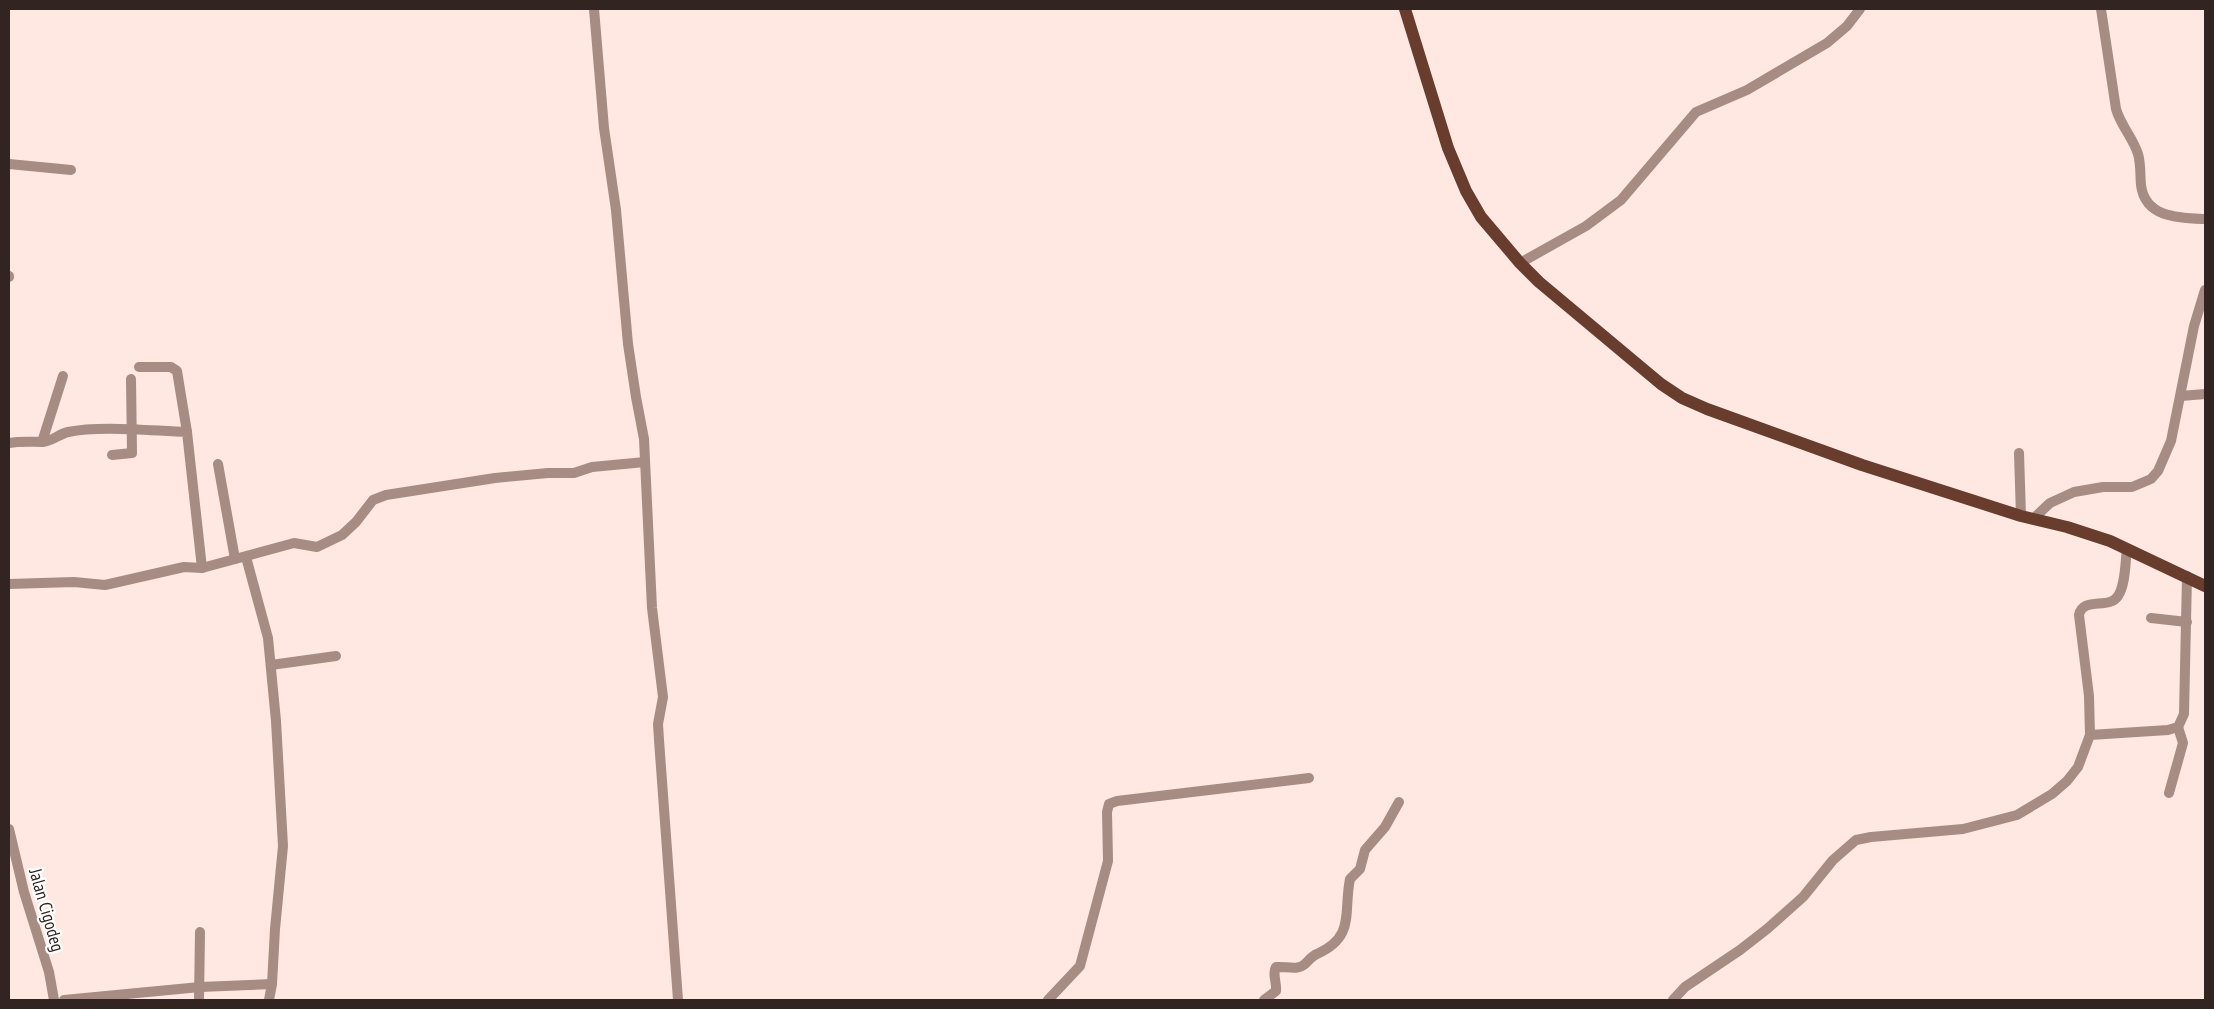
<svg xmlns="http://www.w3.org/2000/svg" width="2214" height="1009" viewBox="0 0 2214 1009" font-family="'PT Sans Narrow',sans-serif">
  <rect width="100%" height="100%" fill="#fee8e1"/>
  <g fill="none" stroke-linecap="round" stroke-linejoin="round">
    <g stroke="#a68c83" stroke-width="10">
      <path d="M594,9l10,119 12,82 12,134 8,53 8,42 8,169 11,89 -5,27 1,16 19,260"/>
      <path d="M2101,9l15,100c5,17 17,29 22,45 3,10 2,21 3,31 4,33 38,33 64,34"/>
      <path d="M9,164l62,6"/>
      <path d="M1520,263l66,-37 35,-26 75,-88 51,-22 80,-47 20,-17 13,-17"/>
      <path d="M9,276v1"/>
      <path d="M139,367h32l6,4 10,61"/>
      <path d="M2181,396l24,-2"/>
      <path d="M42,442l21,-66"/>
      <path d="M9,443c12,-2 22,-1 34,-1 10,-1 16,-8 25,-10 33,-7 85,-1 119,0l15,136"/>
      <path d="M2019,453l2,63"/>
      <path d="M112,455l20,-2 -1,-74"/>
      <path d="M218,464l17,95"/>
      <path d="M2033,519l17,-16 24,-11 29,-5h29l19,-8 7,-8 13,-30 23,-115 11,-36"/>
      <path d="M246,557l22,81 8,83 7,125 -8,83 -3,55 -3,16"/>
      <path d="M9,584l65,-2 31,3 79,-18 18,1 92,-25 23,4 25,-12 14,-13 17,-22 13,-5 109,-17 53,-5h26l18,-6 53,-5"/>
      <path d="M2151,618l36,4"/>
      <path d="M271,665l65,-9"/>
      <path d="M2090,735l-1,-39 -10,-81c4,-19 30,-5 39,-19 8,-12 7,-34 9,-47"/>
      <path d="M2169,793l14,-50 -5,-16"/>
      <path d="M9,829l15,63 25,80 5,28"/>
      <path d="M64,1000l136,-13 72,-3"/>
      <path d="M199,1000l1,-68"/>
      <path d="M1048,1000l32,-34 28,-105 -1,-49 2,-8 8,-3 192,-23"/>
      <path d="M1264,1000l12,-9c1,-8 -4,-18 0,-24 10,-1 21,4 29,-3 4,-4 7,-8 12,-10 39,-18 26,-41 33,-75l10,-10 5,-19 20,-23 14,-25"/>
      <path d="M1673,1000l12,-13 55,-37 27,-21 36,-32 30,-37 23,-20 15,-3 92,-8 54,-14 35,-21 15,-13 11,-14 12,-32 78,-5 10,-3 6,-13 3,-138"/>
    </g>
    <path stroke="#683d2e" stroke-width="12" d="M1405,9l43,139 18,43 15,26 39,46 19,19 122,102 21,14 25,11 155,56 159,51 46,11 43,14 95,45"/>
  </g>
  <g text-anchor="middle" dominant-baseline="central" stroke-width="4.5" stroke-linejoin="round" paint-order="stroke">
    <g font-size="18" fill="#322521" stroke="#fff">
      <text transform="translate(47 910) rotate(74)">Jalan Cigodeg</text>
    </g>
  </g>
  <rect width="2214" height="1009" fill="none" stroke="#322521" stroke-width="20"/>
</svg>
